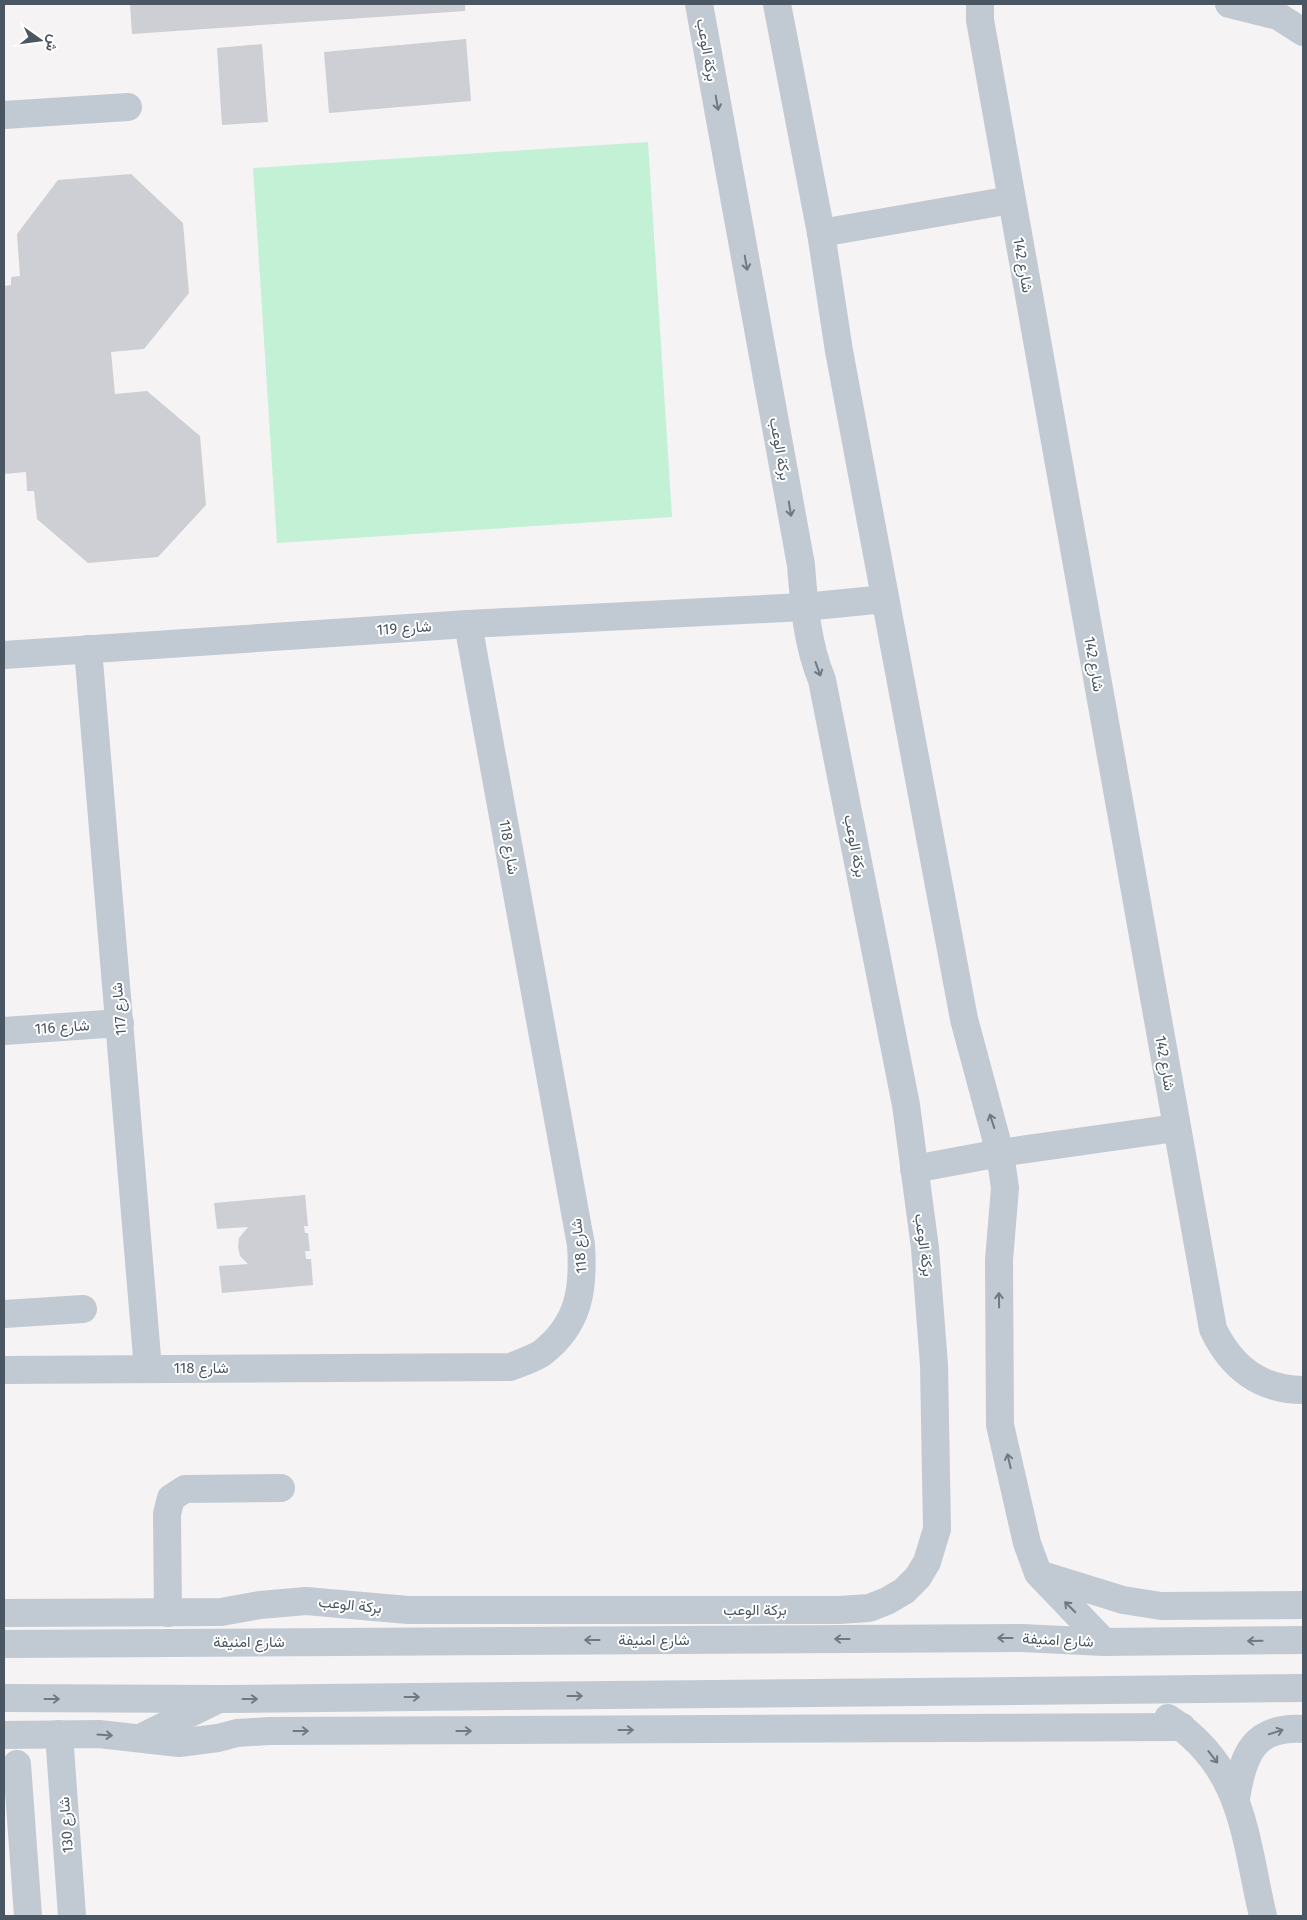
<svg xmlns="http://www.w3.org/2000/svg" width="1307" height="1920" viewBox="0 0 1307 1920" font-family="'Fira Sans',Vazirmatn,sans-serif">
  <rect width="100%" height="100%" fill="#f5f3f3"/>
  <path fill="#c3f1d5" d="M648,142l24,375 -395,26 -24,-375z"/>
  <g fill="#cdcfd5">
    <path d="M130,4h335v7l-333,23z"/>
    <path d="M466,39l5,62 -142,12 -5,-61z"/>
    <path d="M262,44l6,78 -46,3 -5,-77z"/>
    <path d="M131,174l52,49 6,70 -45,56 -33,3 4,42 32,-3 53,45 6,69 -48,52 -70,6 -51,-44 -3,-28h-7l-1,-19 -22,2v-188l7,-1v-8l9,-1 -3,-42 41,-54z"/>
    <path d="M305,1195l3,31h-4l1,7h3l2,18h-5l1,8h5l2,26 -91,8 -3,-27 29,-2 -8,-8 -2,-9 1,-9 9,-11 -31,2 -3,-26z"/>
  </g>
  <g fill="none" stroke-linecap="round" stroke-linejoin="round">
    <g stroke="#c1cad2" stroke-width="28">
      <path d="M777,4l44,229 18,118 125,668 36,134 5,35 -6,72 1,165 27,118 11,30 66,69"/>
      <path d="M980,4v16l233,1309c18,38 47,61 90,61"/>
      <path d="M1229,4l49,12 25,16"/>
      <path d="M4,115l124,-8"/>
      <path d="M821,233l190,-33"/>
      <path d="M88,649l60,720"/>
      <path d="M4,655l464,-31 336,-17 81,-8"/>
      <path d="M4,1031l116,-8"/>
      <path d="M914,1169l86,-16 176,-25"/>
      <path d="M4,1314l79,-5"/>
      <path d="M4,1370l506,-3c10,-4 23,-8 32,-14 37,-29 42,-63 39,-108l-113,-621"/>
      <path d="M1039,1574l84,26 38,6 142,-1"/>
      <path d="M4,1613l217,-1 39,-7 46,-4 102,9h431l30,-2 18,-7 17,-10 14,-14 9,-15 10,-33 -3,-164 -9,-117 -19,-143 -84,-425c-15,-36 -18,-76 -21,-115l-102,-561"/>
      <path d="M168,1613l-1,-99 4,-16 14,-9 96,-1"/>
      <path d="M4,1644l1018,-6 82,4 199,-2"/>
      <path d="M4,1698l216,1 1083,-11"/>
      <path d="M1168,1718c76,49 76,117 95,198"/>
      <path d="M59,1734l13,182"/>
      <path d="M4,1735l95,-1 80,9 39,-5 19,-5 32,-2 913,-4"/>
      <path d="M142,1737l73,-36"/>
      <path d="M17,1764l11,152"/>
      <path d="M1236,1798c7,-43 17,-72 67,-69"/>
    </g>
  </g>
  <defs><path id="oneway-shaft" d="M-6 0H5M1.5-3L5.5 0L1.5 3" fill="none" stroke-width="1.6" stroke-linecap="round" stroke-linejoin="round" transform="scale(1.25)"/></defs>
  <g stroke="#6e7983">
    <use href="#oneway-shaft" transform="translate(717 103) rotate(80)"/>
    <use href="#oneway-shaft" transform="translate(746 263) rotate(80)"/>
    <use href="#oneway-shaft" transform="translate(790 509) rotate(81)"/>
    <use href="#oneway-shaft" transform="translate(818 669) rotate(70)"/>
    <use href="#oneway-shaft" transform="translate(992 1121) rotate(-108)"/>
    <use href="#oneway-shaft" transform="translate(999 1300) rotate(-91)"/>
    <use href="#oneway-shaft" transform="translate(1009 1461) rotate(-103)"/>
    <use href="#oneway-shaft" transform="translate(1070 1607) rotate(-135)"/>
    <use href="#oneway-shaft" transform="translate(1005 1638) rotate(180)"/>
    <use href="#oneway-shaft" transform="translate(842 1639) rotate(180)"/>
    <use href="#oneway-shaft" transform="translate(592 1640) rotate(180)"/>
    <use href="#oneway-shaft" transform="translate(1255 1641) rotate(179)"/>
    <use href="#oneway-shaft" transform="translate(575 1696)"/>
    <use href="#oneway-shaft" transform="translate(412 1697)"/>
    <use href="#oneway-shaft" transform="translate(52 1699)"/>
    <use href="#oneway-shaft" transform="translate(250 1699)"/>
    <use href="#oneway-shaft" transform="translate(626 1730)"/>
    <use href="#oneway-shaft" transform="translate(301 1731)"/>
    <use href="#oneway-shaft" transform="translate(464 1731)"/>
    <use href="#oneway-shaft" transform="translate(1276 1732) rotate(-18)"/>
    <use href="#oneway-shaft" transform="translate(105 1735) rotate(4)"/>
    <use href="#oneway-shaft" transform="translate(1213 1757) rotate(52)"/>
  </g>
  <g text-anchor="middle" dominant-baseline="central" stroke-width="4" stroke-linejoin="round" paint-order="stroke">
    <g font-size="15" fill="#4a5661" stroke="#fff">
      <text transform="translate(707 50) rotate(80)">بركة الوعب</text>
      <text transform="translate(1023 265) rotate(80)">شارع 142</text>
      <text transform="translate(780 449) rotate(80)">بركة الوعب</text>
      <text transform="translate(404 628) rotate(-4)">شارع 119</text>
      <text transform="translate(1094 664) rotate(80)">شارع 142</text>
      <text transform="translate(855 846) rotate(79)">بركة الوعب</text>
      <text transform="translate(509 847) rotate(80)">شارع 118</text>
      <text transform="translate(119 1009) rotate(-95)">شارع 117</text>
      <text transform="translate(62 1027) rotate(-4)">شارع 116</text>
      <text transform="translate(1165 1063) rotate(80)">شارع 142</text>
      <text transform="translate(924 1245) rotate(82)">بركة الوعب</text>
      <text transform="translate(579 1246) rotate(-96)">شارع 118</text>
      <text x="201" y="1368">شارع 118</text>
      <text transform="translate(350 1605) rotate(6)">بركة الوعب</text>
      <text x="755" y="1610">بركة الوعب</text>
      <text x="654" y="1640">شارع امنيفة</text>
      <text transform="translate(1058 1640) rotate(3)">شارع امنيفة</text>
      <text x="249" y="1642">شارع امنيفة</text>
      <text transform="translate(66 1825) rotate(-94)">شارع 130</text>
    </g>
  </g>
  <rect width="1307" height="1920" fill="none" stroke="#4a5661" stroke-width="10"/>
  <g transform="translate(40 40) rotate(104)" stroke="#ffffff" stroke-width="4" paint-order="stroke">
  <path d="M0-4L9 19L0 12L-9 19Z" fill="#4a5661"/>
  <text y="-8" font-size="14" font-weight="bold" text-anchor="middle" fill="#4a5661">ش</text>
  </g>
</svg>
